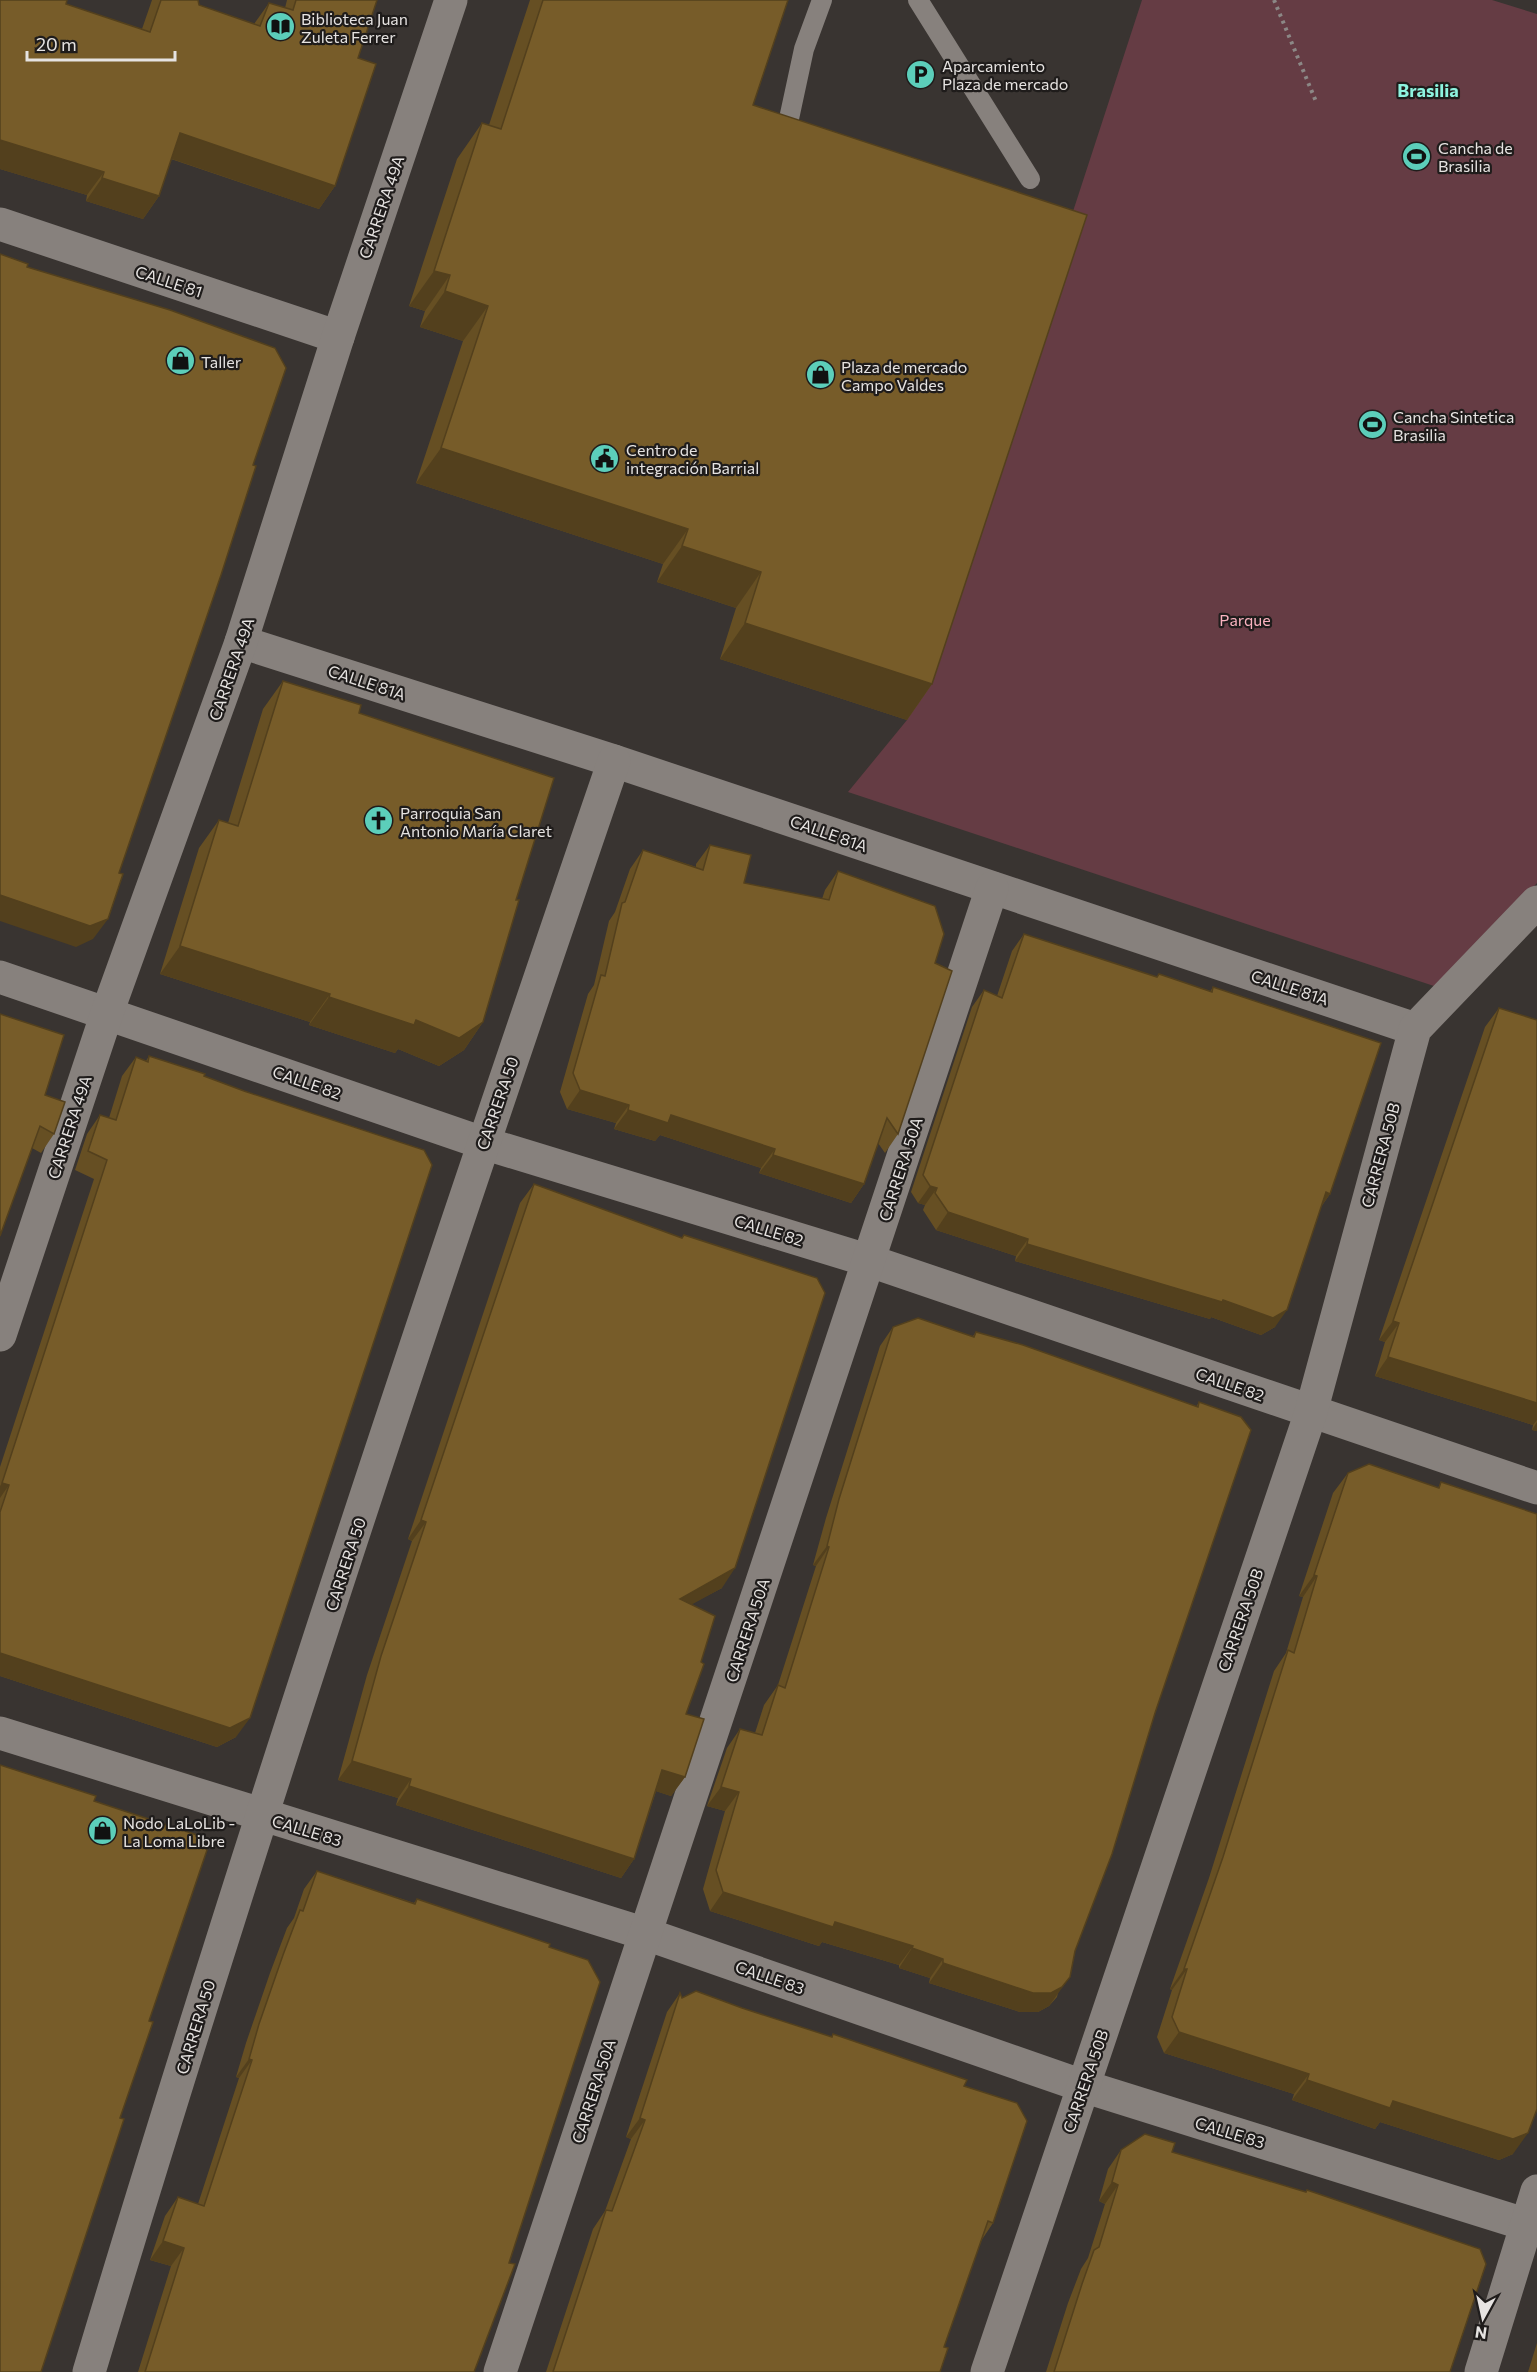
<svg xmlns="http://www.w3.org/2000/svg" width="1537" height="2372" viewBox="0 0 1537 2372" font-family="Commissioner,sans-serif">
  <rect width="100%" height="100%" fill="#393431"/>
  <path fill="#653c44" d="M1142,0h350l45,14v869l-97,105 -592,-196 59,-72z"/>
  <g fill="none" stroke-linecap="round" stroke-linejoin="round">
    <path stroke="#8c8886" stroke-width="4" stroke-dasharray="3 4.5" stroke-linecap="butt" d="M1274,0l43,104"/>
    <g stroke="#87817d" stroke-width="20">
      <path d="M918,0l112,179"/>
      <path d="M787,128l17,-79 18,-49"/>
    </g>
    <g stroke="#87817d" stroke-width="33">
      <path d="M0,224l338,113"/>
      <path d="M241,642l373,119 801,268"/>
      <path d="M0,977l483,166 387,118 667,227"/>
      <path d="M0,1335l107,-322 134,-371 97,-305 113,-337"/>
      <path d="M0,1733l646,201 437,152 454,142"/>
      <path d="M89,2372c162,-541 342,-1077 525,-1611"/>
      <path d="M500,2372l492,-1484"/>
      <path d="M987,2372l324,-960 104,-383 122,-127"/>
      <path d="M1481,2372l56,-181"/>
    </g>
  </g>
  <g fill="#664f23">
    <path d="M0,0l66,4 76,25 10,-29h46l1,5 55,19 15,-21 16,5 2,-8h90l-19,58 -23,128 -16,23 -148,-50 -12,37 -16,23 -57,-18 1,-6 -87,-26z"/>
    <path d="M530,0h258l-35,105 179,579 -25,36 -187,-61 16,-51 -79,-26 6,-18 -247,-81 47,-142 -43,-14 5,-16 -16,-5 48,-147 25,-36 7,2z"/>
    <path d="M283,681l76,32 157,187 -33,122 -19,28 -25,16 -41,-17 -3,4 -86,-28 1,-3 -150,-48 39,-126 20,-28 9,3 35,-114z"/>
    <path d="M710,845l34,38 78,16 3,-9 13,-19 97,92 -37,171 -13,19 -7,-10 -14,41 -13,19 -92,-30 2,-5 -101,-33 -5,6 -41,-12 2,-6 -49,-14 -7,-17 28,-98 6,-9 15,-64 6,-9 15,-43 13,-19 53,17v-3z"/>
    <path d="M1024,934l133,43 2,-3 51,18 3,-5 117,207 -9,13 -46,120 -14,8 -50,-18 -1,2 -195,-58 1,-5 -80,-26 -13,-20 2,-5 -7,-2 -7,-11 61,-185 12,-17 13,6 15,-45z"/>
    <path d="M1499,1008l38,12v411l-5,-1 1,-5 -158,-49 10,-34 -6,-2 106,-313z"/>
    <path d="M149,1056l55,20 32,661 -19,10 -217,-71v-209l94,-288 -19,-9 12,-36 13,-19 9,3 13,-42 14,-19 10,4z"/>
    <path d="M45,1095l9,39 -13,19 -9,-5z"/>
    <path d="M534,1184l188,404 -31,16 10,58 -15,52 -1,63 -14,19 -15,-5 -22,68 -13,19 -225,-73 2,-7 -60,-18 29,-105 45,-134 -4,-2 112,-336z"/>
    <path d="M893,1327l80,9 3,-4 220,75 3,-5 -142,595 -8,9 -11,6h-18l-91,-29 1,-5 -31,-10v-3l-77,-23 -3,4 -109,-35 -7,-22 22,-78 -18,-5 20,-58 13,-19 15,4 9,-28 14,-20 38,-119 -3,-1 13,-47 54,-172z"/>
    <path d="M1348,1473l90,15 3,-6 72,672 -14,6 -119,-38 -5,7 -83,-29 2,-6 -130,-41 -7,-16 15,-47 -2,-1 39,-111 65,-207 12,-18 17,-56 -4,-1 34,-103z"/>
    <path d="M317,1871l97,32 3,-4 132,48 -40,316 -35,109h-336l33,-106 -21,-6 15,-44 13,-19 20,7 41,-126 -3,-1 10,-34 24,-70 17,-45 7,-10 10,-29z"/>
    <path d="M680,1993l2,5 60,10 89,29 2,-3 131,52 29,137 -12,18 -37,106 -4,25h-394l47,-143 12,-18 26,-72 -5,-2 41,-125z"/>
    <path d="M1121,2150l51,2 133,40 2,-2 143,182h-404l22,-69 13,-34 7,-11 17,-54 -6,-3 9,-32z"/>
    <path d="M1537,2343v29h-9z"/>
  </g>
  <g fill="#53401d">
    <path d="M180,133l155,53 -16,23 -156,-53z"/>
    <path d="M0,140l104,32 -17,23 -87,-26z"/>
    <path d="M102,178l57,18 -16,23 -57,-18z"/>
    <path d="M434,271l16,4 -25,36 -16,-5z"/>
    <path d="M445,291l43,15 -25,35 -43,-14z"/>
    <path d="M441,448l247,81 -25,35 -247,-81z"/>
    <path d="M682,546l79,26 -25,36 -79,-26z"/>
    <path d="M745,623l187,61 -25,36 -187,-61z"/>
    <path d="M0,895l108,24 -15,20 -17,8 -76,-26z"/>
    <path d="M180,946l150,48 -20,28 -150,-48z"/>
    <path d="M329,997l87,23 67,2 -19,28 -25,16 -41,-17 -3,4 -86,-28z"/>
    <path d="M580,1090l49,15 -13,18 -49,-14z"/>
    <path d="M628,1110l43,5 104,34 -14,19 -101,-33 -5,6 -41,-12z"/>
    <path d="M773,1155l91,29 -13,19 -92,-30z"/>
    <path d="M930,1186l7,2 -12,17 -7,-2z"/>
    <path d="M1326,1192l4,2 -12,17z"/>
    <path d="M948,1212l80,27 -12,17 -80,-26z"/>
    <path d="M1027,1244l196,56 64,10 -12,17 -14,8 -50,-18 -1,2 -195,-58z"/>
    <path d="M1393,1321l6,2 -14,19 -6,-2z"/>
    <path d="M1388,1357l149,46v17l-4,5 -158,-49z"/>
    <path d="M1537,1422v9l-5,-1z"/>
    <path d="M2,1483l7,2 -9,13v-12z"/>
    <path d="M421,1520l5,2 -14,19 -4,-2z"/>
    <path d="M827,1546l2,1 -13,19 -3,-1z"/>
    <path d="M735,1568l-13,20 -55,30 13,-19z"/>
    <path d="M1314,1575l3,1 -14,21 -4,-1z"/>
    <path d="M0,1653l250,65 -14,19 -19,10 -217,-71z"/>
    <path d="M352,1761l59,18 -13,19 -60,-18z"/>
    <path d="M662,1770l23,7 -14,19 -22,-7z"/>
    <path d="M409,1786l225,73 -13,19 -225,-73z"/>
    <path d="M721,1787l18,5 -14,19 -18,-5z"/>
    <path d="M723,1892l112,30 78,24 -14,19 -77,-23 -3,4 -109,-35z"/>
    <path d="M912,1948l31,11 -13,19 -31,-10z"/>
    <path d="M943,1963l127,14 -21,29 -11,6h-18l-91,-29z"/>
    <path d="M1184,1969h3l-15,21 -2,-1z"/>
    <path d="M1179,2032l130,42 -15,20 -130,-41z"/>
    <path d="M249,2059l3,1 -13,18 -3,-1z"/>
    <path d="M1307,2080l86,21 135,32 -15,21 -14,6 -119,-38 -5,7 -83,-29z"/>
    <path d="M640,2118l5,2 -14,19 -5,-2z"/>
    <path d="M1112,2182l6,3 -13,19 -6,-3z"/>
    <path d="M163,2241l21,7 -13,18 -21,-6z"/>
  </g>
  <g fill="#775c29" stroke="#53401d" stroke-width="1.5">
    <path d="M0,0h67l-1,4 84,28 11,-32h37l1,5 61,21 9,-23 24,7 3,-10h81l-19,58 18,6 -41,122 -155,-53 -21,63 -57,-18 2,-6 -104,-32z"/>
    <path d="M543,0h245l-35,105 334,110 -155,469 -187,-61 16,-51 -79,-26 6,-17 -247,-81 47,-142 -43,-15 5,-16 -16,-4 48,-148 19,6z"/>
    <path d="M0,254l28,10 -1,3 143,43 105,38 11,20 -33,97 3,1 -35,109 -102,298 4,1 -15,45 -18,7 -90,-31z"/>
    <path d="M283,681l78,24 -2,8 195,65 -38,122h3l-36,122 -24,16 -43,-18 -2,5 -85,-28 1,-3 -150,-48 39,-126 19,6z"/>
    <path d="M710,845l41,10 -7,28 85,17 9,-29 97,35 9,28 -9,29 17,8 -54,163 -11,-16 -23,66 -91,-29 2,-6 -104,-34 -3,8 -40,-13 1,-5 -49,-15 -7,-17 28,-98 4,1 17,-73 3,-1 18,-52 60,20z"/>
    <path d="M1024,934l133,43 2,-3 53,18 1,-5 168,56 -51,151 -4,-2 -39,118 -14,8 -50,-18 -1,2 -195,-58 1,-5 -80,-27 -13,-19 2,-5 -7,-2 -7,-11 61,-185 18,8z"/>
    <path d="M1499,1008l38,12v383l-149,-46 11,-34 -6,-2z"/>
    <path d="M0,1014l64,21 -19,60 20,7 -11,32 -14,-8 -40,110z"/>
    <path d="M149,1056l56,18 -1,2 40,15 180,59 8,15 -182,553 -20,10 -230,-75v-141l9,-27 -7,-2 105,-323 -19,-9 12,-36 16,5 20,-63 12,5z"/>
    <path d="M534,1184l148,54 2,-3 133,43 8,15 -90,275 -55,31 35,17 -14,46 3,2 -18,50 18,5 -19,58 -23,-7 -28,89 -225,-73 2,-7 -59,-18 29,-105 45,-134 -5,-2z"/>
    <path d="M918,1318l56,19 2,-5 47,13 175,62 1,-5 42,15 10,13 -96,283 -43,141 -37,97 -5,26 -8,10 -11,6h-18l-90,-30v-4l-31,-11 1,-2 -78,-24 -2,5 -110,-35 -7,-22 23,-78 -18,-5 19,-58 22,6 16,-50 7,3 44,-141 -2,-1 12,-47 54,-172z"/>
    <path d="M1369,1464l70,24 2,-6 96,32v595l-9,24 -15,6 -120,-38 -3,7 -83,-28 2,-6 -130,-42 -7,-15 15,-48h-3l39,-112 65,-207 6,3 23,-77 -3,-1 34,-102z"/>
    <path d="M0,1765l96,31 -2,5 103,34 10,15 -58,171 4,1 -33,96 4,1 -83,253h-41z"/>
    <path d="M317,1871l98,33 2,-5 133,45 -1,3 39,13 12,22 -91,281 6,1 -41,108h-329l39,-124 -21,-7 15,-44 26,9 48,-146 -3,-1 10,-35 24,-69 17,-45 3,1z"/>
    <path d="M696,1991l46,17 90,29 1,-3 134,46 -3,6 53,17 10,18 -34,102 -5,-2 -44,126 4,1 -8,24h-387l53,-162 6,1 33,-91 -5,-2 40,-125 2,5z"/>
    <path d="M1145,2134l30,9 -3,9 134,40 1,-2 173,59 6,15 -36,108h-396l28,-88 12,-34 5,-3 19,-62 -6,-3 9,-32z"/>
  </g>
  <defs>
    <symbol id="library-disc" viewBox="-11 -11 22 22"><circle r="9.5" fill="#5cceba" stroke="#1f1c1b"/><path d="M-6-4Q-3-5.5-.7-3.5V5Q-3 3-6 4ZM6-4Q3-5.5 .7-3.5V5Q3 3 6 4Z" fill="#111"/></symbol>
    <symbol id="parking-disc" viewBox="-11 -11 22 22"><circle r="9.5" fill="#5cceba" stroke="#1f1c1b"/><path d="M-3.5-5.5H1a3.5 3.5 0 0 1 0 7H-1V5.5H-3.5ZM-1-3.4V-.6H.8a1.4 1.4 0 0 0 0-2.8Z" fill="#111"/></symbol>
    <symbol id="stadium-disc" viewBox="-11 -11 22 22"><circle r="9.5" fill="#5cceba" stroke="#1f1c1b"/><path d="M0-5a6.5 5 0 1 0 0 10a6.5 5 0 1 0 0-10ZM-3.5-1.8h7v3.6h-7Z" fill="#111"/></symbol>
    <symbol id="shop-disc" viewBox="-11 -11 22 22"><circle r="9.5" fill="#5cceba" stroke="#1f1c1b"/><path d="M-5-2.5h2.3a2.7 3.5 0 0 1 5.4 0H5L5.5 6h-11ZM-1.5-2.5h3a1.5 2.3 0 0 0-3 0Z" fill="#111"/></symbol>
    <symbol id="civic-disc" viewBox="-11 -11 22 22"><circle r="9.5" fill="#5cceba" stroke="#1f1c1b"/><path d="M-.6-6.5H3V-4.5H.6V-3L4-1V1h2V6H-6V1h2V-1L-.6-3ZM-1.2 2.5V6h2.4V2.5Z" fill="#111"/></symbol>
    <symbol id="church-disc" viewBox="-11 -11 22 22"><circle r="9.5" fill="#5cceba" stroke="#1f1c1b"/><path d="M-1.2-6h2.4v3.5h3.3v2.4h-3.3V6h-2.4V-.1h-3.3v-2.4h3.3Z" fill="#111"/></symbol>
  </defs>
  <g fill-rule="evenodd">
    <use href="#library-disc" x="264" y="10" width="33" height="33"/>
    <use href="#parking-disc" x="904" y="58" width="33" height="33"/>
    <use href="#stadium-disc" x="1400" y="140" width="33" height="33"/>
    <use href="#shop-disc" x="164" y="344" width="33" height="33"/>
    <use href="#shop-disc" x="804" y="358" width="33" height="33"/>
    <use href="#stadium-disc" x="1356" y="408" width="33" height="33"/>
    <use href="#civic-disc" x="588" y="442" width="33" height="33"/>
    <use href="#church-disc" x="362" y="804" width="33" height="33"/>
    <use href="#shop-disc" x="86" y="1814" width="33" height="33"/>
  </g>
  <g text-anchor="middle" dominant-baseline="central" stroke-width="4.5" stroke-linejoin="round" paint-order="stroke">
    <g font-size="16" fill="#e6e3e1" stroke="#1f1c1b" text-anchor="start">
      <text x="301" y="18">Biblioteca Juan<tspan x="301" dy="18">Zuleta Ferrer</tspan></text>
      <text x="942" y="65">Aparcamiento<tspan x="942" dy="18">Plaza de mercado</tspan></text>
      <text x="1438" y="147">Cancha de<tspan x="1438" dy="18">Brasilia</tspan></text>
      <text x="201" y="361">Taller</text>
      <text x="841" y="366">Plaza de mercado<tspan x="841" dy="18">Campo Valdes</tspan></text>
      <text x="1393" y="416">Cancha Sintetica<tspan x="1393" dy="18">Brasilia</tspan></text>
      <text x="626" y="449">Centro de<tspan x="626" dy="18">integración Barrial</tspan></text>
      <text x="400" y="812">Parroquia San<tspan x="400" dy="18">Antonio María Claret</tspan></text>
      <text x="123" y="1822">Nodo LaLoLib -<tspan x="123" dy="18">La Loma Libre</tspan></text>
    </g>
    <g font-size="16" fill="#e6e3e1" stroke="#1f1c1b">
      <text transform="translate(381 207) rotate(-71)">CARRERA 49A</text>
      <text transform="translate(169 281) rotate(18)">CALLE 81</text>
      <text transform="translate(231 669) rotate(-71)">CARRERA 49A</text>
      <text transform="translate(367 682) rotate(18)">CALLE 81A</text>
      <text transform="translate(829 833) rotate(19)">CALLE 81A</text>
      <text transform="translate(1290 987) rotate(18)">CALLE 81A</text>
      <text transform="translate(307 1082) rotate(19)">CALLE 82</text>
      <text transform="translate(497 1103) rotate(-71)">CARRERA 50</text>
      <text transform="translate(69 1127) rotate(-72)">CARRERA 49A</text>
      <text transform="translate(1380 1155) rotate(-75)">CARRERA 50B</text>
      <text transform="translate(900 1169) rotate(-72)">CARRERA 50A</text>
      <text transform="translate(769 1230) rotate(17)">CALLE 82</text>
      <text transform="translate(1230 1384) rotate(19)">CALLE 82</text>
      <text transform="translate(345 1564) rotate(-72)">CARRERA 50</text>
      <text transform="translate(1240 1620) rotate(-71)">CARRERA 50B</text>
      <text transform="translate(747 1630) rotate(-72)">CARRERA 50A</text>
      <text transform="translate(307 1830) rotate(17)">CALLE 83</text>
      <text transform="translate(770 1977) rotate(19)">CALLE 83</text>
      <text transform="translate(195 2027) rotate(-73)">CARRERA 50</text>
      <text transform="translate(1085 2081) rotate(-71)">CARRERA 50B</text>
      <text transform="translate(593 2091) rotate(-72)">CARRERA 50A</text>
      <text transform="translate(1230 2132) rotate(17)">CALLE 83</text>
    </g>
    <g font-size="16" fill="#fbb3c0" stroke="#1f1c1b">
      <text x="1245" y="619">Parque</text>
    </g>
    <g font-size="18" font-weight="bold" fill="#8df3df" stroke="#1f1c1b">
      <text x="1428" y="90">Brasilia</text>
    </g>
  </g>
  <g transform="translate(1483 2318) rotate(188)" stroke="#1f1c1b" stroke-width="4.5" paint-order="stroke">
  <path d="M0-4.5L10 22L0 15L-10 22Z" fill="#e6e3e1"/>
  <text y="-9" font-size="16" font-weight="bold" text-anchor="middle" fill="#e6e3e1">N</text>
  </g>
  <path d="M27 51v9h148v-9" fill="none" stroke="#e6e3e1" stroke-width="3"/>
  <text x="36" y="51" font-size="18" fill="#e6e3e1" stroke="#1f1c1b" stroke-width="4.5" paint-order="stroke">20 m</text>
</svg>
